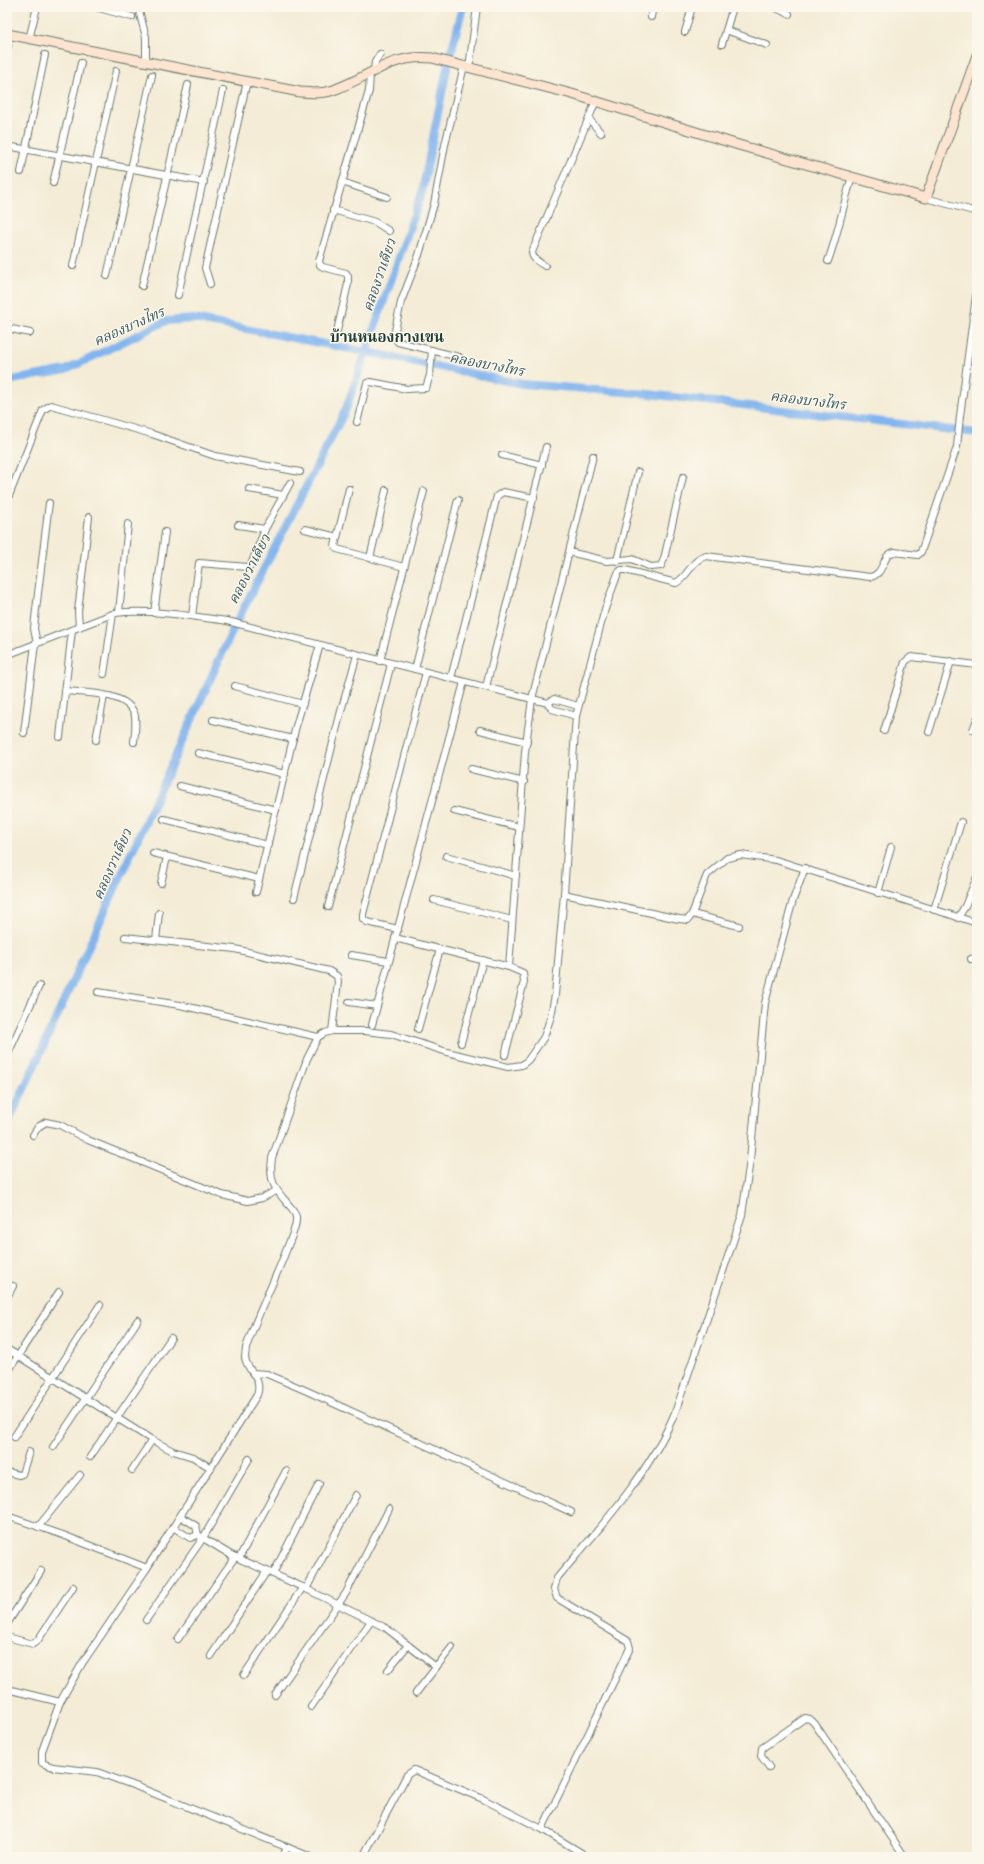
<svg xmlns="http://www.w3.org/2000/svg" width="984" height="1864" viewBox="0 0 984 1864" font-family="'Gentium Book Plus','Noto Serif Thai',serif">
  <rect width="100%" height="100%" fill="#fbf7ec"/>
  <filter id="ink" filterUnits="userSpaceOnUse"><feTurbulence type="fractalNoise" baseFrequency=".025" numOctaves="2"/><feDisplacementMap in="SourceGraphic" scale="8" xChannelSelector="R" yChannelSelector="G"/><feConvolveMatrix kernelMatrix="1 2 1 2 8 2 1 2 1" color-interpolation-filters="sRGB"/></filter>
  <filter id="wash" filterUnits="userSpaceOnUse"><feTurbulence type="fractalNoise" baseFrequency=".012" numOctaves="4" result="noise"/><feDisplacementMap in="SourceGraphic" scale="16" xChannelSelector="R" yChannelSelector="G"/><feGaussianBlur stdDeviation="0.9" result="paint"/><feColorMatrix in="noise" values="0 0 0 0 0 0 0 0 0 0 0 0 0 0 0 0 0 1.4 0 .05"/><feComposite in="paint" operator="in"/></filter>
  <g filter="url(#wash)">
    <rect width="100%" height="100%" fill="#f4ecd6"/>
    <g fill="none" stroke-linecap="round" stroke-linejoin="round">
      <g stroke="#82b5ef" stroke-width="8">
        <path d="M7,381l59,-11 100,-49 27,-2 174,33 155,32 126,10 329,39"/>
        <path d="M7,1126l228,-501 111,-216 76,-217 25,-124 16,-61"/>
      </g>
    </g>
  </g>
  <g filter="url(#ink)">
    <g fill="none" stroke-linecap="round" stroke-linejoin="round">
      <defs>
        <g id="street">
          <path d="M95,7l37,10"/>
          <path d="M138,7l8,30v25"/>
          <path d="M774,7l15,7"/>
          <path d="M651,17l2,-10"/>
          <path d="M726,30l41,15"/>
          <path d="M685,32l7,-25"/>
          <path d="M29,39l8,-32"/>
          <path d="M722,44l11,-37"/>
          <path d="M7,49l1,-3"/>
          <path d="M469,68l8,-61"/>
          <path d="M374,70l1,-8 5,-8"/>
          <path d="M589,119l12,14"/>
          <path d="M7,146l197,36"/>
          <path d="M21,172l24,-117"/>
          <path d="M342,182l45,15"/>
          <path d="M53,183l28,-120"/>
          <path d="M926,198l51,14"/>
          <path d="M333,210l42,12 14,9"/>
          <path d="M828,261c10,-27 15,-56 24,-84"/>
          <path d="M73,266l43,-195"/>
          <path d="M545,266c-6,-4 -13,-7 -13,-14l64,-151"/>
          <path d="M107,276l45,-201"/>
          <path d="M210,284l-5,-16 42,-187"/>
          <path d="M142,286l46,-201"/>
          <path d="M178,295l45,-205"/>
          <path d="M7,328l23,5"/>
          <path d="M337,331l11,-47v-8l-2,-3 -23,-6 -3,-2 -1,-4 50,-170 1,-19"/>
          <path d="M459,357l-61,-15 -4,-7 7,-33 18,-47 15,-51 11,-59 19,-79"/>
          <path d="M357,422l10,-39 4,-1 36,7 19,-1 4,-13 2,-25"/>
          <path d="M502,455l40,10"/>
          <path d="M249,489l34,6"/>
          <path d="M349,489l-14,57 2,3 67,18"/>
          <path d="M7,501l36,-91 8,-5 101,29 63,22 85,16"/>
          <path d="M238,525l27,4"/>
          <path d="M305,529l32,8"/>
          <path d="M569,552l38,9 25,-2 19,8 10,-1 3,-7 19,-82"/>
          <path d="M370,558l16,-68"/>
          <path d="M617,561l21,-89"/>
          <path d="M119,612l9,-88"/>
          <path d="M154,613l11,-81"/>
          <path d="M192,616l7,-53 49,4 3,-2 14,-36 25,-46"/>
          <path d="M79,627l-1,-16 11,-94"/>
          <path d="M37,643l-3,-14 1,-11 14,-115"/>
          <path d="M7,655l108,-42c35,-4 77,3 112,8l321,82 4,6 24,7"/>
          <path d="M380,661l44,-170"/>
          <path d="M415,669l43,-169"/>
          <path d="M104,674l9,-60"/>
          <path d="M451,678l46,-182 6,-4 31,6"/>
          <path d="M235,686l68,18"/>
          <path d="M486,687l60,-240"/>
          <path d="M65,691c20,2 64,1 70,25 1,8 0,18 -1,26"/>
          <path d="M548,703l6,-4 24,7"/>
          <path d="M213,720l80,19"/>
          <path d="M480,730l47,12"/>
          <path d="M973,730l4,-11"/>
          <path d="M884,731l21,-69 6,-5 66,8"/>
          <path d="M929,732l22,-71"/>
          <path d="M24,733l11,-89"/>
          <path d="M60,737l12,-107"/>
          <path d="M96,740l8,-44"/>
          <path d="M198,753l87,21"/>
          <path d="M471,769l53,13"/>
          <path d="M180,786l96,24"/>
          <path d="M454,811l65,16"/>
          <path d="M164,819l104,26"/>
          <path d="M153,853l106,26"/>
          <path d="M446,856l70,20"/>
          <path d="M161,883l6,-26"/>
          <path d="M256,892l40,-166 24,-81"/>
          <path d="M878,893l13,-46"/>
          <path d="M564,894l115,25 9,1 4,-6 15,-39 20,-17 14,-3 35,5 201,63"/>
          <path d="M294,898l47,-187 16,-56"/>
          <path d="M434,900l78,20"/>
          <path d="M328,907l63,-243"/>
          <path d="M934,910l27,-88"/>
          <path d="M692,914l47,12"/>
          <path d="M958,918l7,-12 12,-29"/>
          <path d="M398,929l-31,-7 -4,-3v-5l63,-242"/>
          <path d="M125,937l110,12 94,22 8,5 1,6 -6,49"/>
          <path d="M395,938l114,29 14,6 1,9 -19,73"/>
          <path d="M156,940l3,-27"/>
          <path d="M351,955l37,6"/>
          <path d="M971,959l6,-1"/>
          <path d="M509,967l16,-215 7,-53 61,-243"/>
          <path d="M98,992l82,13 138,32"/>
          <path d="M349,1002l28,4"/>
          <path d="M372,1025l92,-343"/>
          <path d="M418,1029l22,-80"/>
          <path d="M461,1043l22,-83"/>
          <path d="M7,1056l32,-70"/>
          <path d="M33,1135l5,-8 8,-5 14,3 28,15 134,55 26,6 14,-3 14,-7"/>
          <path d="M7,1297l6,-11"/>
          <path d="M7,1349l145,91 21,11 20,6 18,11"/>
          <path d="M7,1373l52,-81"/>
          <path d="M253,1373l14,1 40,17 264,121"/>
          <path d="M14,1437l86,-132"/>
          <path d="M53,1447l85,-127"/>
          <path d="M90,1457l81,-119"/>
          <path d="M132,1470l20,-30"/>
          <path d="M7,1472l12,3 3,-1 7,-22"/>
          <path d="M7,1516l56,19 84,33"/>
          <path d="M180,1516l16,10 2,9 33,20 69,31 86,42 50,39"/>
          <path d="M38,1527l42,-52"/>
          <path d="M173,1527l17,11 8,-3"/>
          <path d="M239,1558l47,-87"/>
          <path d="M273,1574l46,-90"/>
          <path d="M306,1589l50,-94"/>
          <path d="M146,1620l57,-82 46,-79"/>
          <path d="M7,1624l34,-53"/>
          <path d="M7,1637l26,7 5,-4 35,-53"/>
          <path d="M178,1639l57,-82"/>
          <path d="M211,1656l56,-85"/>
          <path d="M388,1670l20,-25"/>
          <path d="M244,1675l59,-88"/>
          <path d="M7,1689l53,13"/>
          <path d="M416,1693l36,-46"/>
          <path d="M275,1695l71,-102 43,-84"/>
          <path d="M311,1707l60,-86"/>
          <path d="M769,1767l-8,-11 1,-8 43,-30 5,1 5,5 90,133"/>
          <path d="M542,1829l88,-181 -2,-7 -71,-43 -3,-9 3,-11c42,-49 95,-107 119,-168l66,-195 8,-55 15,-157 28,-103 12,-32"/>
          <path d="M283,1857l4,-10"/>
          <path d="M311,1857l-173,-70 -41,-15 -44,-5 -11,-4v-12l18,-49 23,-40 64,-94 110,-173c6,-17 -9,-22 -12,-37 0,-3 1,-7 1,-10 12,-36 30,-69 43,-105 3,-7 8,-18 7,-26 -1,-4 -5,-10 -8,-13 -15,-17 -19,-24 -16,-46l35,-99 11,-22 7,-4 7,-2h33l26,3 56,18 61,15 14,-2 6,-5 16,-23 7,-21 4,-21 9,-101 12,-178 29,-107 13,-36 3,-3h4l51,13c13,-7 15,-23 30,-27l164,21c12,-2 12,-15 19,-23l5,-2 24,3 3,-3 36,-105 3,-31 17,-128"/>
          <path d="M363,1857l44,-82 7,-5 69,29 59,30 46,28"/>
        </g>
        <path id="secondary" d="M7,34l293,58c12,1 25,2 36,-3 35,-13 55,-35 96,-31l140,36 170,52 184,52 51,-143"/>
      </defs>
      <use href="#street" stroke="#6a7a6d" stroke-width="8"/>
      <use href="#secondary" stroke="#6a7a6d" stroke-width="11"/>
      <use href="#street" stroke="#fff" stroke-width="6"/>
      <use href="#secondary" stroke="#fde4d0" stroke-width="9"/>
    </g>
  </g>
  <g text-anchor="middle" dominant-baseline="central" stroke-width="3" stroke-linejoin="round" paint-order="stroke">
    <g font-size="14" font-style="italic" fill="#385b63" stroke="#fbf7ec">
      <text transform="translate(379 275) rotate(-71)">คลองวาเดียว</text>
      <text transform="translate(129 326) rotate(-24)">คลองบางไทร</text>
      <text transform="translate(487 364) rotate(11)">คลองบางไทร</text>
      <text transform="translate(808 400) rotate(7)">คลองบางไทร</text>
      <text transform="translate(249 569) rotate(-63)">คลองวาเดียว</text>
      <text transform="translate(112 864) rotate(-66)">คลองวาเดียว</text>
    </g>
    <g font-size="15" font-weight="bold" fill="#1f3d34" stroke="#fbf7ec">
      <text x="387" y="336">บ้านหนองกางเขน</text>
    </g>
  </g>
  <rect width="984" height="1864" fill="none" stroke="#fbf7ec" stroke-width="24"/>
</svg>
